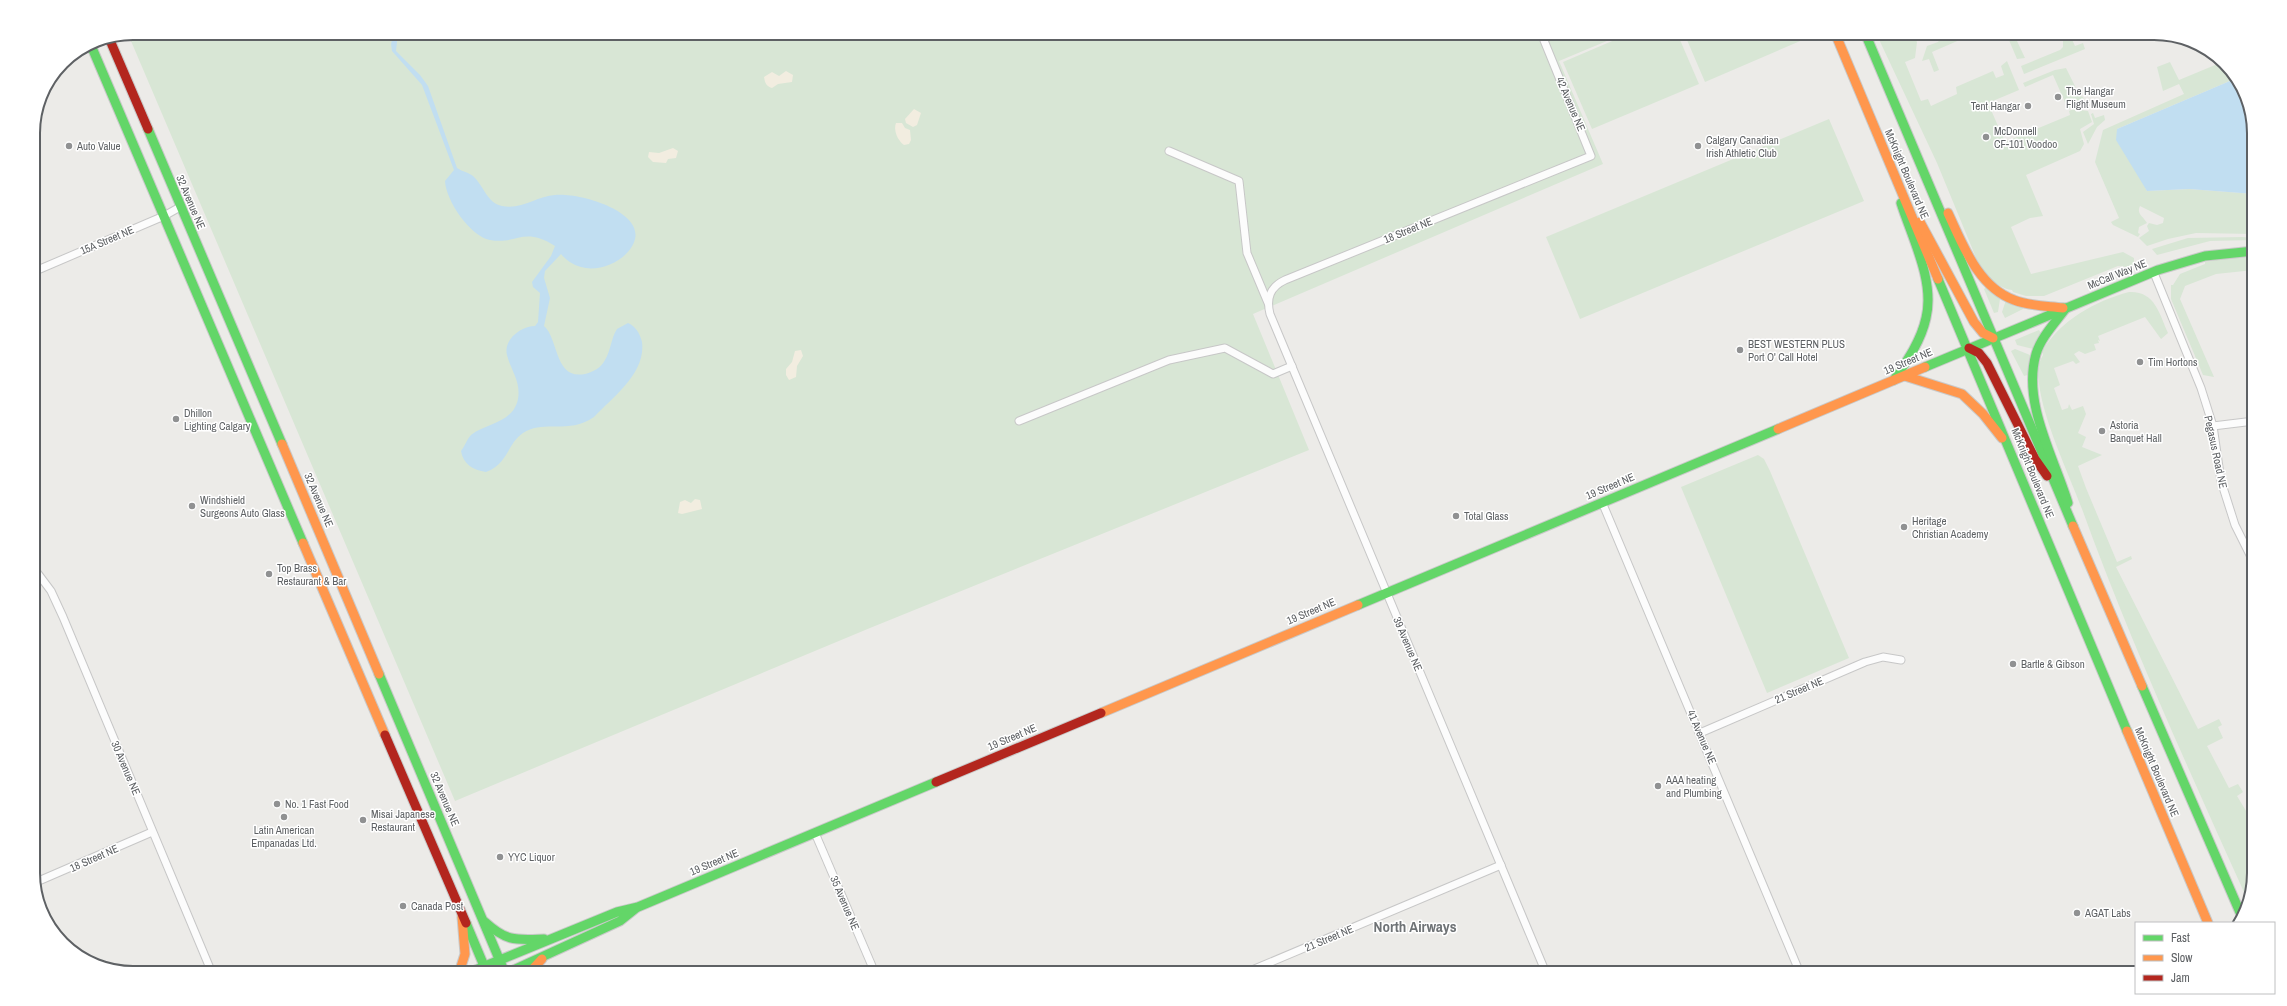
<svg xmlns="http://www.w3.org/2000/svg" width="2287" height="1006" viewBox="0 0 2287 1006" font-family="'Archivo Narrow',sans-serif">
  <rect width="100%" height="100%" fill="#ecebe8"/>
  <g fill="#d8e6d5">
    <path d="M133,33h1493l-67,28 44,103 -350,150 56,136 -439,178 -415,173 -327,-767z"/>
    <path d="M1631,33h46l22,51 -107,45 -29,-67z"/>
    <path d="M1684,33h126l2,3 -107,46z"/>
    <path d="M1876,33h35l6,9 -2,16 -10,4 16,39 7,-2 3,7 26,-12 -1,-7 37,-16 3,7 8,-3 -3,-9 6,-5 12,29 -31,13 17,39 65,-27 -1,-4 4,-2 15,2 4,11 -12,7 4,15 -4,7 -54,24 17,41 -13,2 -19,9 20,47 92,-22 11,6v7l-7,2 -9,-1 -74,30h-18l-13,-4 -1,-2c-16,-2 -27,-17 -35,-30l-40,-97z"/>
    <path d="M1945,33h38l-21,6 -30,13 7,18 -5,2 -5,-13 -7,2 5,-15 11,-4z"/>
    <path d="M2006,33h30l-19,8 8,17 -8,1z"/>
    <path d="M2063,33h6l6,13 8,-3 2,6 -61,25 -3,-8 39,-16 3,-3z"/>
    <path d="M2170,62l9,18 41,-17 17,15 -120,51 30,62 42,-2 65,5v40l-58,-1 -28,6 -21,7 -8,-8 10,-7 -2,-5 2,-3 8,2 6,-2 1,-5 -24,-12c-4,8 4,11 7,17l-8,4 -1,6 2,1 -2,3 -25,-12 -2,-3 8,-4 -24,-56 8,-32 81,-36 -5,-10 -16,7 -6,-24z"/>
    <path d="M2066,68l14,28 3,1 4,12 -14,-2 -5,2 -15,-34 -28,12 -2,-4 32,-13z"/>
    <path d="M2093,113l2,5 9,-3 1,5 -8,7 -9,17 -5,-12 11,-8 -3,-10z"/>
    <path d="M1829,119l35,82 -284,118 -34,-82z"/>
    <path d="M2242,237l12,1v2l-44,1 -53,14 -5,-6 36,-11z"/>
    <path d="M2254,257v13l-38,4 -31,12 -5,13 34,78 -11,-2 -32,-76v-14h2l7,-11 25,-10v-2l23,-4z"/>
    <path d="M1987,287l13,12 -2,13 -4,1 -10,-24z"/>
    <path d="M2129,292c26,-1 30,21 39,41l-7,6 -16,-22 -47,19 2,5 -2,-1 1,3 -5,1 2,6 -11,4 -6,-3 -5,3 6,8 -4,2 -3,-3 -19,7 6,17 -6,3 8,22 6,-2 1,-4 3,6 11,-4 3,8 -8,19 8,4 -4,10 20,8 -24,11 8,22 31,74 14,-6 1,3 -16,8 82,162 21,-10 3,6 -4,2 5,11 -16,8 22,42 9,-4 5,8 -6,4 17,28v49l-6,28c-58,-129 -118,-259 -166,-392 -14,-37 -38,-87 -43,-125 -2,-10 -1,-21 4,-29l-1,-3c17,-31 53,-51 87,-60z"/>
    <path d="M2006,300l16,6 1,3 -18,9 -3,-6z"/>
    <path d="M2039,330l2,3 -8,16 -16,-4 -2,-5z"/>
    <path d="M2015,349l15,6 -2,20 -4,1 -13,-25z"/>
    <path d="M1758,455l6,4 6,12 79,187 -82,35 -86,-206z"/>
  </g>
  <g fill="#f2ede0">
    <path d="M786,71l7,4 -1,7 -14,2 -6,4c-6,-2 -7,-5 -8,-11l8,-5 7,4z"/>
    <path d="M914,109l7,4 -4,12 -4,2 -7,-4 -1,-4z"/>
    <path d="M896,123h6l3,5 5,2 1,10 -2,4 -5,1c-6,-4 -11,-15 -8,-22z"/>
    <path d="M673,148l5,3 -2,7 -8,1 -2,4 -13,-1 -5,-5 1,-5 10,1z"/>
    <path d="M801,350l2,6 -6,10 -1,11 -7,3 -3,-5v-6l6,-7 3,-11z"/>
    <path d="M695,499l5,1 2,9 -20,5 -4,-1 2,-11 5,-2 6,3z"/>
  </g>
  <g fill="#c1def1">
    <path d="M394,33h4l-2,18 24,24 8,11 29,82c6,4 11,4 16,8 11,10 14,27 29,30 20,4 35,-10 53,-11 22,-3 87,15 80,44 -5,20 -34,34 -54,28 -8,-2 -15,-7 -20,-13l-16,17 -1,7 6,20 -6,28c15,13 10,54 41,48 8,-2 16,-6 20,-14 6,-10 6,-22 12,-31l11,-6c7,3 12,10 14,19 4,31 -28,54 -48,75 -26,18 -50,2 -71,16 -16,11 -15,31 -37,39 -13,-2 -23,-8 -25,-21 4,-5 6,-12 10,-16 16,-12 42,-12 47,-36 3,-18 -7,-28 -11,-44 -4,-16 15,-29 28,-29l3,-4 2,-29 -7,-6 -1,-5 19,-26 4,-10c-32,-20 -38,-1 -65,-6 -20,-4 -44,-39 -45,-59l9,-11 -32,-85 -30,-34 -1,-7z"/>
    <path d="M2237,78l17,48v68l-65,-5 -42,2 -31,-51 1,-11z"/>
  </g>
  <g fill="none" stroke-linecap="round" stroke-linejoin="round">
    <defs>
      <g id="street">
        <path d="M1541,33l50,123 -306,124c-15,7 -19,18 -15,34l276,659"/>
        <path d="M1169,151l70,30 8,72 21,50"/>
        <path d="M33,272l131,-56 16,-9"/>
        <path d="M2154,273l47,115 12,38 8,55 14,44 19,38"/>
        <path d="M1019,421l150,-61 56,-12 48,26 19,-8"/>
        <path d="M2213,426l41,-5"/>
        <path d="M1602,502l198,471"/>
        <path d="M33,567l18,24 12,26 149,356"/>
        <path d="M1700,733l165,-71 18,-5 18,3"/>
        <path d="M815,833l60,140"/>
        <path d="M34,883l118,-51"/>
        <path d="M1245,973l256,-108"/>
      </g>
      <g id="fast">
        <path d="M1865,33l208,493"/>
        <path d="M90,43l213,500"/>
        <path d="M148,129l134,315"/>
        <path d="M1938,279l189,452"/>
        <path d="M2063,308h3c-10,14 -25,29 -30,46 -14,49 18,103 32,149"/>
        <path d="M1925,367l233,-97 47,-14 49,-5"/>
        <path d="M1894,380c13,-19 27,-39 32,-62 9,-37 -14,-80 -25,-115"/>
        <path d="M1358,605l420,-176"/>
        <path d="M379,674l126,299"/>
        <path d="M2142,686l100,231"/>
        <path d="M485,922c22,20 31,18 59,17"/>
        <path d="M466,923l21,50"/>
        <path d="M468,973l149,-61 21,-5 298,-125"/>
        <path d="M507,973l113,-52 15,-12"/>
      </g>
      <g id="slow">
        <path d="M1835,33l103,246"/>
        <path d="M1948,213c15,32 30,74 66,87 15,6 33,6 49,8"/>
        <path d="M1920,222l54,100 9,11 10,5"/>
        <path d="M1905,376l57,18 21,20 19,24"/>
        <path d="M1778,429l147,-62"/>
        <path d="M282,444l97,230"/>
        <path d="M2073,526l69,160"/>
        <path d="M303,543l82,192"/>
        <path d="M1101,713l257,-108"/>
        <path d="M2127,731l81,192"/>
        <path d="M459,973l6,-19 -3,-37"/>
        <path d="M529,973l13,-14"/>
      </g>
      <g id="jam">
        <path d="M109,38l39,91"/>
        <path d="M1969,348l10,5 8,10 48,96 12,17"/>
        <path d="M385,735l81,188"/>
        <path d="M936,782l165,-69"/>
      </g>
    </defs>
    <use href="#street" stroke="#c7c7c7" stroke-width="9"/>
    <use href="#fast" stroke="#c9c9c9" stroke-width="11"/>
    <use href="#slow" stroke="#c9c9c9" stroke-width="11"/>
    <use href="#jam" stroke="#c9c9c9" stroke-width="11"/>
    <use href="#street" stroke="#fcfcfc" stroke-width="7"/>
    <use href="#fast" stroke="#63d668" stroke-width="9"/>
    <use href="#slow" stroke="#ff974d" stroke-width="9"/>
    <use href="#jam" stroke="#b3261e" stroke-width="9"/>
  </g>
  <g fill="#909192" stroke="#fff" stroke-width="1.5">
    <circle cx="2058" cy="97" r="4"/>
    <circle cx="2028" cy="106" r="4"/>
    <circle cx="1986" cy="137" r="4"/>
    <circle cx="69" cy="146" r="4"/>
    <circle cx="1698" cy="146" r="4"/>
    <circle cx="1740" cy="350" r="4"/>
    <circle cx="2140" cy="362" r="4"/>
    <circle cx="176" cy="419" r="4"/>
    <circle cx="2102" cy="431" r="4"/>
    <circle cx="192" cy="506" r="4"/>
    <circle cx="1456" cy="516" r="4"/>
    <circle cx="1904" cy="527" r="4"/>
    <circle cx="269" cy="574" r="4"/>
    <circle cx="2013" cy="664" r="4"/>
    <circle cx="1658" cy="786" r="4"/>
    <circle cx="277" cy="804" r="4"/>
    <circle cx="284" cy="817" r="4"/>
    <circle cx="363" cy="820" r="4"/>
    <circle cx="500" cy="857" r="4"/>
    <circle cx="403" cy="906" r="4"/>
    <circle cx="2077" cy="913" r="4"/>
  </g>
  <g text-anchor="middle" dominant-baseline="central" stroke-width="3" stroke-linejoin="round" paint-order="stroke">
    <g font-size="11" fill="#5e6164" stroke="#fff" text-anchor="start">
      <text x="2066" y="91">The Hangar<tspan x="2066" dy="13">Flight Museum</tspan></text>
      <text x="2020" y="106" text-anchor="end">Tent Hangar</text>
      <text x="1994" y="131">McDonnell<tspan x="1994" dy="13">CF-101 Voodoo</tspan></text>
      <text x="1706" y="140">Calgary Canadian<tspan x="1706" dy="13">Irish Athletic Club</tspan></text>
      <text x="77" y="146">Auto Value</text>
      <text x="1748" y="344">BEST WESTERN PLUS<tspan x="1748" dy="13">Port O' Call Hotel</tspan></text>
      <text x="2148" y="362">Tim Hortons</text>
      <text x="184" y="413">Dhillon<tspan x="184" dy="13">Lighting Calgary</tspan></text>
      <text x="2110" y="425">Astoria<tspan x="2110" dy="13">Banquet Hall</tspan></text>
      <text x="200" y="500">Windshield<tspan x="200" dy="13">Surgeons Auto Glass</tspan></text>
      <text x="1464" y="516">Total Glass</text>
      <text x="1912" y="521">Heritage<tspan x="1912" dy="13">Christian Academy</tspan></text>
      <text x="277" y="568">Top Brass<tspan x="277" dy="13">Restaurant &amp; Bar</tspan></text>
      <text x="2021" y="664">Bartle &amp; Gibson</text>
      <text x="1666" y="780">AAA heating<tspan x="1666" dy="13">and Plumbing</tspan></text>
      <text x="285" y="804">No. 1 Fast Food</text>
      <text x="371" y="814">Misai Japanese<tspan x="371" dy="13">Restaurant</tspan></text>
      <text x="284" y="830" text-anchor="middle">Latin American<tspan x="284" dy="13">Empanadas Ltd.</tspan></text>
      <text x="508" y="857">YYC Liquor</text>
      <text x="411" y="906">Canada Post</text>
      <text x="2085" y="913">AGAT Labs</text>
    </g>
    <g font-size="11" fill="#5e6164" stroke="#fff">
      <text transform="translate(1571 104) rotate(67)">42 Avenue NE</text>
      <text transform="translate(1907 174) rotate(67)">McKnight Boulevard NE</text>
      <text transform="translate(191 202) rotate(67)">32 Avenue NE</text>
      <text transform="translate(1408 230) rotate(-22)">18 Street NE</text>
      <text transform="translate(107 240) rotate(-23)">15A Street NE</text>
      <text transform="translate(2117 274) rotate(-22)">McCall Way NE</text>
      <text transform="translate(1908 361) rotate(-23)">19 Street NE</text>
      <text transform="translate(2216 452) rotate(78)">Pegasus Road NE</text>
      <text transform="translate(2033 473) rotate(68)">McKnight Boulevard NE</text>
      <text transform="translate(1610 486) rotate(-23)">19 Street NE</text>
      <text transform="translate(319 500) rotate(67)">32 Avenue NE</text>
      <text transform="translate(1311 611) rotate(-23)">19 Street NE</text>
      <text transform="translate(1408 644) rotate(67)">39 Avenue NE</text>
      <text transform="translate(1799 690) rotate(-23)">21 Street NE</text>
      <text transform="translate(1012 737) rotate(-23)">19 Street NE</text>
      <text transform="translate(1702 737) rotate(67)">41 Avenue NE</text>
      <text transform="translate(126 768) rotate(67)">30 Avenue NE</text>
      <text transform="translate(2157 772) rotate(67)">McKnight Boulevard NE</text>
      <text transform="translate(445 799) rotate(67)">32 Avenue NE</text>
      <text transform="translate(94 858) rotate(-24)">18 Street NE</text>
      <text transform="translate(714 862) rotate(-23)">19 Street NE</text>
      <text transform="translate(845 903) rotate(67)">35 Avenue NE</text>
      <text transform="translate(1329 938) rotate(-23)">21 Street NE</text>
    </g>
    <g font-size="15" font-weight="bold" fill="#6f7376" stroke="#fff">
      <text x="1415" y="926">North Airways</text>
    </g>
  </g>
  <path d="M0 0H2287V1006H0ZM133 40H2154A93 93 0 0 1 2247 133V873A93 93 0 0 1 2154 966H133A93 93 0 0 1 40 873V133A93 93 0 0 1 133 40Z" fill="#fff" fill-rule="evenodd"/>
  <path fill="none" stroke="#5e6164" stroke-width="2" d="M133 40H2154A93 93 0 0 1 2247 133V873A93 93 0 0 1 2154 966H133A93 93 0 0 1 40 873V133A93 93 0 0 1 133 40Z"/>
  <rect x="2135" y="922" width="140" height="72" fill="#ffffff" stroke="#bfc0c1"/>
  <rect x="2143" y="935" width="20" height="6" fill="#63d668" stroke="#bfc0c1"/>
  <text x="2171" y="942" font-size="12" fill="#5e6164">Fast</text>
  <rect x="2143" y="955" width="20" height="6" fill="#ff974d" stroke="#bfc0c1"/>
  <text x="2171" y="962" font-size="12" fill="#5e6164">Slow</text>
  <rect x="2143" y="975" width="20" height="6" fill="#b3261e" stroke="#bfc0c1"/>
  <text x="2171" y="982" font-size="12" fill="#5e6164">Jam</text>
</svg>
